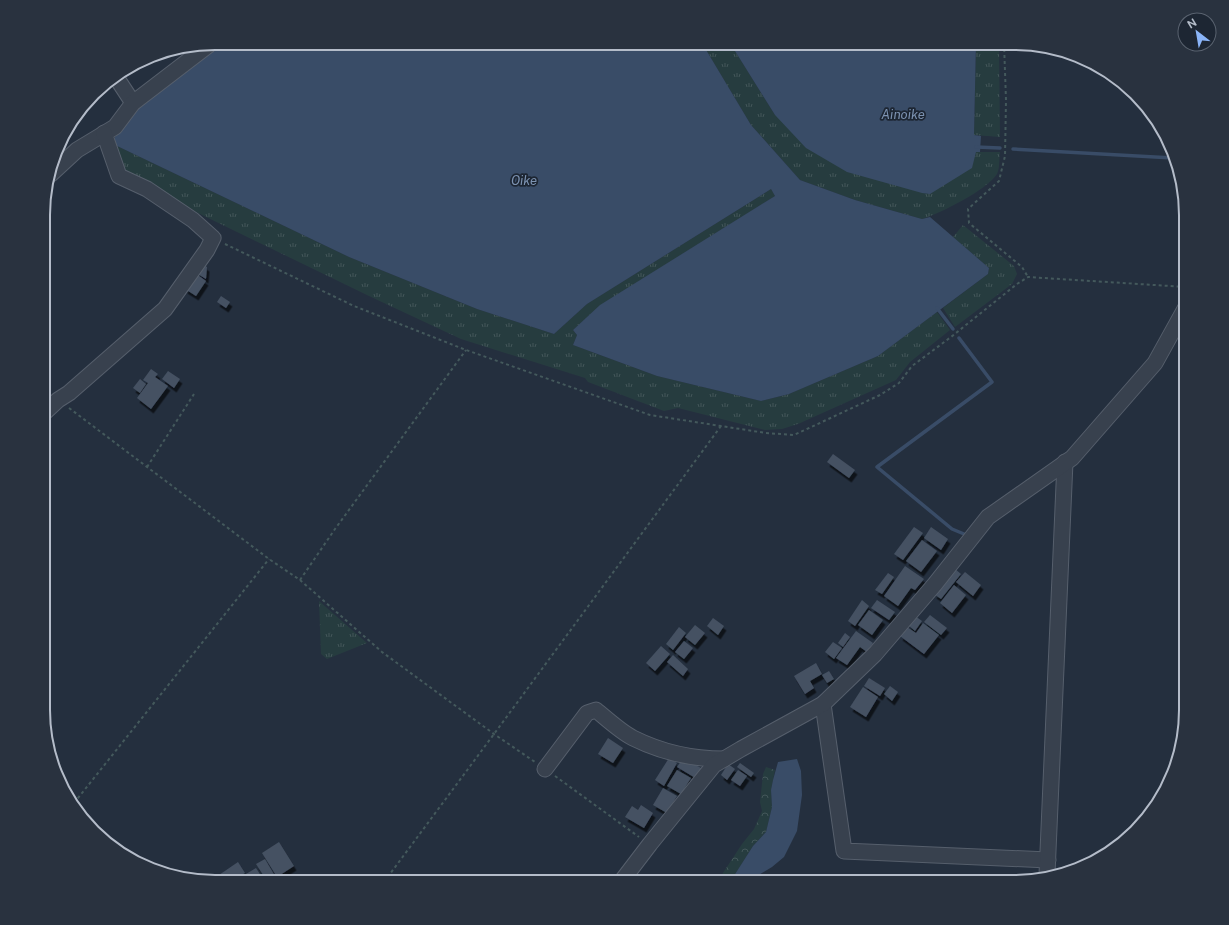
<svg xmlns="http://www.w3.org/2000/svg" width="1229" height="925" viewBox="0 0 1229 925" font-family="'Public Sans',sans-serif">
  <defs>
    <pattern id="grass-tufts" width="24" height="20" patternUnits="userSpaceOnUse"><rect width="24" height="20" fill="#263c3f"/><path d="M3 7l-1-3M5 7V3M7 7l1-3M15 17l-1-3M17 17v-4M19 17l1-3" fill="none" stroke="#435659"/></pattern>
    <pattern id="forest-crowns" width="20" height="18" patternUnits="userSpaceOnUse"><rect width="20" height="18" fill="#263c3f"/><path d="M2 6a3 3 0 1 1 6 0M12 15a3 3 0 1 1 6 0" fill="none" stroke="#435659"/></pattern>
    <filter id="shadow"><feDropShadow dx="2.5" dy="4.5" stdDeviation="0" flood-color="#0009"/></filter>
  </defs>
  <rect width="100%" height="100%" fill="#242f3e"/>
  <g fill="url(#grass-tufts)">
    <path d="M702,43h28l45,72 201,37h24c-1,6 0,16 -3,22 -10,16 -56,39 -75,45l-67,-19 -55,-20 -49,-55z"/>
    <path d="M976,43h23l1,94 -26,-2z"/>
    <path d="M115,145l234,112 128,52 77,25 33,-30 184,-115 4,7 -174,109 -28,25 4,5 -4,10 84,31 104,25 28,-7 89,-38 59,-44 13,18 -40,32 -14,18 -98,44 -16,5 -17,1 -87,-22 -14,3 -76,-29 -3,-4 -124,-39 -92,-43 -169,-82 -75,-42z"/>
    <path d="M963,225l51,41 3,8 -5,10 -57,43 -12,-19 45,-34 1,-6 -36,-31z"/>
    <path d="M319,601l48,42 -40,16 -6,-5z"/>
  </g>
  <path fill="url(#forest-crowns)" d="M766,767l9,3 -4,20 1,17 -6,25 -13,14 -23,36h-13l25,-38 12,-15 8,-18 -2,-9 3,-28z"/>
  <g fill="#394c67">
    <path d="M226,43h476l49,82 49,55 55,20 67,19 8,-2 59,51 -1,6 -110,82 -89,38 -28,7 -104,-25 -84,-31 4,-10 -4,-5 27,-25 175,-109 -4,-7 -184,115 -33,30 -77,-25 -128,-52 -234,-112v-8l35,-42z"/>
    <path d="M730,43h246l-2,92 7,1 -1,16h-4l-4,16 -42,26 -8,-1 -75,-21 -41,-24 -31,-33z"/>
    <path d="M797,759l4,12 1,24 -5,36 -13,26 -12,10 -15,9 -2,6h-25l23,-36 13,-14 6,-25 -1,-17 2,-10 5,-18z"/>
  </g>
  <g fill="none" stroke-linecap="round" stroke-linejoin="round">
    <g stroke="#394c67" stroke-width="3.5">
      <path d="M976,147l24,1"/>
      <path d="M1013,149l160,9"/>
      <path d="M937,308l16,21"/>
      <path d="M959,338l33,44 -115,85 75,62 12,5"/>
    </g>
  </g>
  <g fill="#455162" filter="url(#shadow)">
    <path d="M202,264l5,3 -1,12 -10,-6z"/>
    <path d="M195,273l11,8 -10,15 -11,-7z"/>
    <path d="M221,296l9,6 -4,6 -9,-6z"/>
    <path d="M151,369l7,5 -3,3 13,9 -17,23 -14,-11 11,-15 -5,-3z"/>
    <path d="M168,371l12,8 -6,9 -12,-9z"/>
    <path d="M140,379l6,5 -6,9 -7,-5z"/>
    <path d="M833,454l22,16 -6,8 -22,-16z"/>
    <path d="M914,527l9,6 -20,27 -9,-6z"/>
    <path d="M931,527l17,12 -7,11 -17,-12z"/>
    <path d="M922,540l15,11 -16,21 -15,-11z"/>
    <path d="M905,566l19,13 -9,11 -4,-2 -13,18 -14,-10z"/>
    <path d="M955,569l6,5 -20,25 -7,-5z"/>
    <path d="M965,572l16,13 -8,11 -17,-14z"/>
    <path d="M888,573l6,4 -12,17 -7,-4z"/>
    <path d="M954,585l12,10 -14,18 -12,-10z"/>
    <path d="M862,600l7,6 -14,20 -7,-5z"/>
    <path d="M877,600l18,12 -6,8 -18,-12z"/>
    <path d="M869,610l14,10 -11,15 -14,-10z"/>
    <path d="M930,615l17,13 -6,7 -17,-13z"/>
    <path d="M915,616l7,5 -7,10 -7,-6z"/>
    <path d="M713,618l11,8 -6,9 -11,-9z"/>
    <path d="M923,623l16,12 -15,19 -24,-18 7,-9 9,6z"/>
    <path d="M695,625l10,8 -10,12 -10,-8z"/>
    <path d="M679,627l7,6 -13,17 -7,-6z"/>
    <path d="M856,631l17,12 -6,9 -7,-5 -13,18 -11,-7z"/>
    <path d="M845,633l5,4 -7,10 -5,-4z"/>
    <path d="M684,641l9,7 -9,11 -9,-7z"/>
    <path d="M833,642l9,6 -8,11 -9,-7z"/>
    <path d="M661,646l9,8 -15,17 -9,-8z"/>
    <path d="M673,655l15,14 -5,7 -16,-14z"/>
    <path d="M816,663l6,11 -12,7 4,7 -9,6 -11,-18z"/>
    <path d="M829,671l5,8 -7,4 -5,-8z"/>
    <path d="M869,678l16,10 -5,8 -16,-10z"/>
    <path d="M890,686l8,6 -6,9 -8,-7z"/>
    <path d="M863,687l15,10 -12,20 -16,-10z"/>
    <path d="M608,738l15,10 -10,15 -15,-9z"/>
    <path d="M669,758l8,5 -13,23 -9,-6z"/>
    <path d="M681,761h7l15,8 -6,10 -20,-12z"/>
    <path d="M740,763l14,10 -3,4 -14,-10z"/>
    <path d="M728,764l7,5 -8,11 -6,-5z"/>
    <path d="M677,770l14,8 -10,16 -14,-8z"/>
    <path d="M738,770l9,6 -7,10 -9,-6z"/>
    <path d="M663,788l14,8 -10,17 -14,-8z"/>
    <path d="M641,805l12,8 -9,15 -19,-11 7,-11 6,4z"/>
    <path d="M279,842l15,24 -17,11 -15,-24z"/>
    <path d="M265,859l10,17 -8,5 -11,-17z"/>
    <path d="M238,862l7,11 -15,9h-7l-4,-7z"/>
    <path d="M256,868l9,14h-29v-2z"/>
  </g>
  <g fill="none" stroke-linecap="round" stroke-linejoin="round">
    <defs>
      <g id="minor">
        <path d="M116,77l17,26"/>
        <path d="M51,174l26,-24 38,-23 18,-24 77,-59"/>
        <path d="M44,413l14,-13 11,-7 96,-84 42,-59 6,-12 -20,-18 -46,-31 -28,-13 -15,-43"/>
        <path d="M823,704l21,147 204,9"/>
        <path d="M545,769l42,-56 9,-3c11,9 25,22 37,28 28,14 60,21 91,21"/>
        <path d="M1047,874l18,-412"/>
        <path d="M621,882l29,-38 64,-79 27,-16 82,-45 52,-50 60,-70 53,-67 84,-59 83,-95 31,-56"/>
      </g>
    </defs>
    <use href="#minor" stroke="#565f6c" stroke-width="17"/>
    <g stroke="#44595c" stroke-width="2" stroke-dasharray="3 3" stroke-linecap="butt">
      <path d="M1004,43l2,57 -1,56 -6,25 -31,28 1,14 53,44 6,10"/>
      <path d="M225,244l129,62 112,44 184,65 116,18 28,2 86,-40 19,-12 13,-17 39,-29 66,-53 11,-7 158,10"/>
      <path d="M69,408l200,151 31,21 82,72 112,82 41,28"/>
      <path d="M147,467l47,-73"/>
      <path d="M300,580l35,-51 131,-179"/>
      <path d="M555,776l84,61"/>
      <path d="M74,803l195,-244"/>
      <path d="M384,882l110,-148 227,-308"/>
    </g>
    <use href="#minor" stroke="#38414e" stroke-width="15"/>
  </g>
  <g text-anchor="middle" dominant-baseline="central" stroke-width="3.5" stroke-linejoin="round" paint-order="stroke">
    <g font-size="13" font-style="italic" fill="#7c92b1" stroke="#1d2633">
      <text x="903" y="114">Ainoike</text>
      <text x="524" y="180">Oike</text>
    </g>
  </g>
  <path d="M0 0H1229V925H0ZM215 50H1014A165 165 0 0 1 1179 215V710A165 165 0 0 1 1014 875H215A165 165 0 0 1 50 710V215A165 165 0 0 1 215 50Z" fill="#29323f" fill-rule="evenodd"/>
  <path fill="none" stroke="#b4bcc9" stroke-width="2" d="M215 50H1014A165 165 0 0 1 1179 215V710A165 165 0 0 1 1014 875H215A165 165 0 0 1 50 710V215A165 165 0 0 1 215 50Z"/>
  <g transform="translate(1197 32) rotate(329)"><circle r="19" fill="#1d2633" stroke="#59626f"/>
  <path d="M0-3L7 15L0 10L-7 15Z" fill="#8ab4f8"/>
  <text y="-6" font-size="11" font-weight="bold" text-anchor="middle" fill="#b4bcc9">N</text>
  </g>
</svg>
